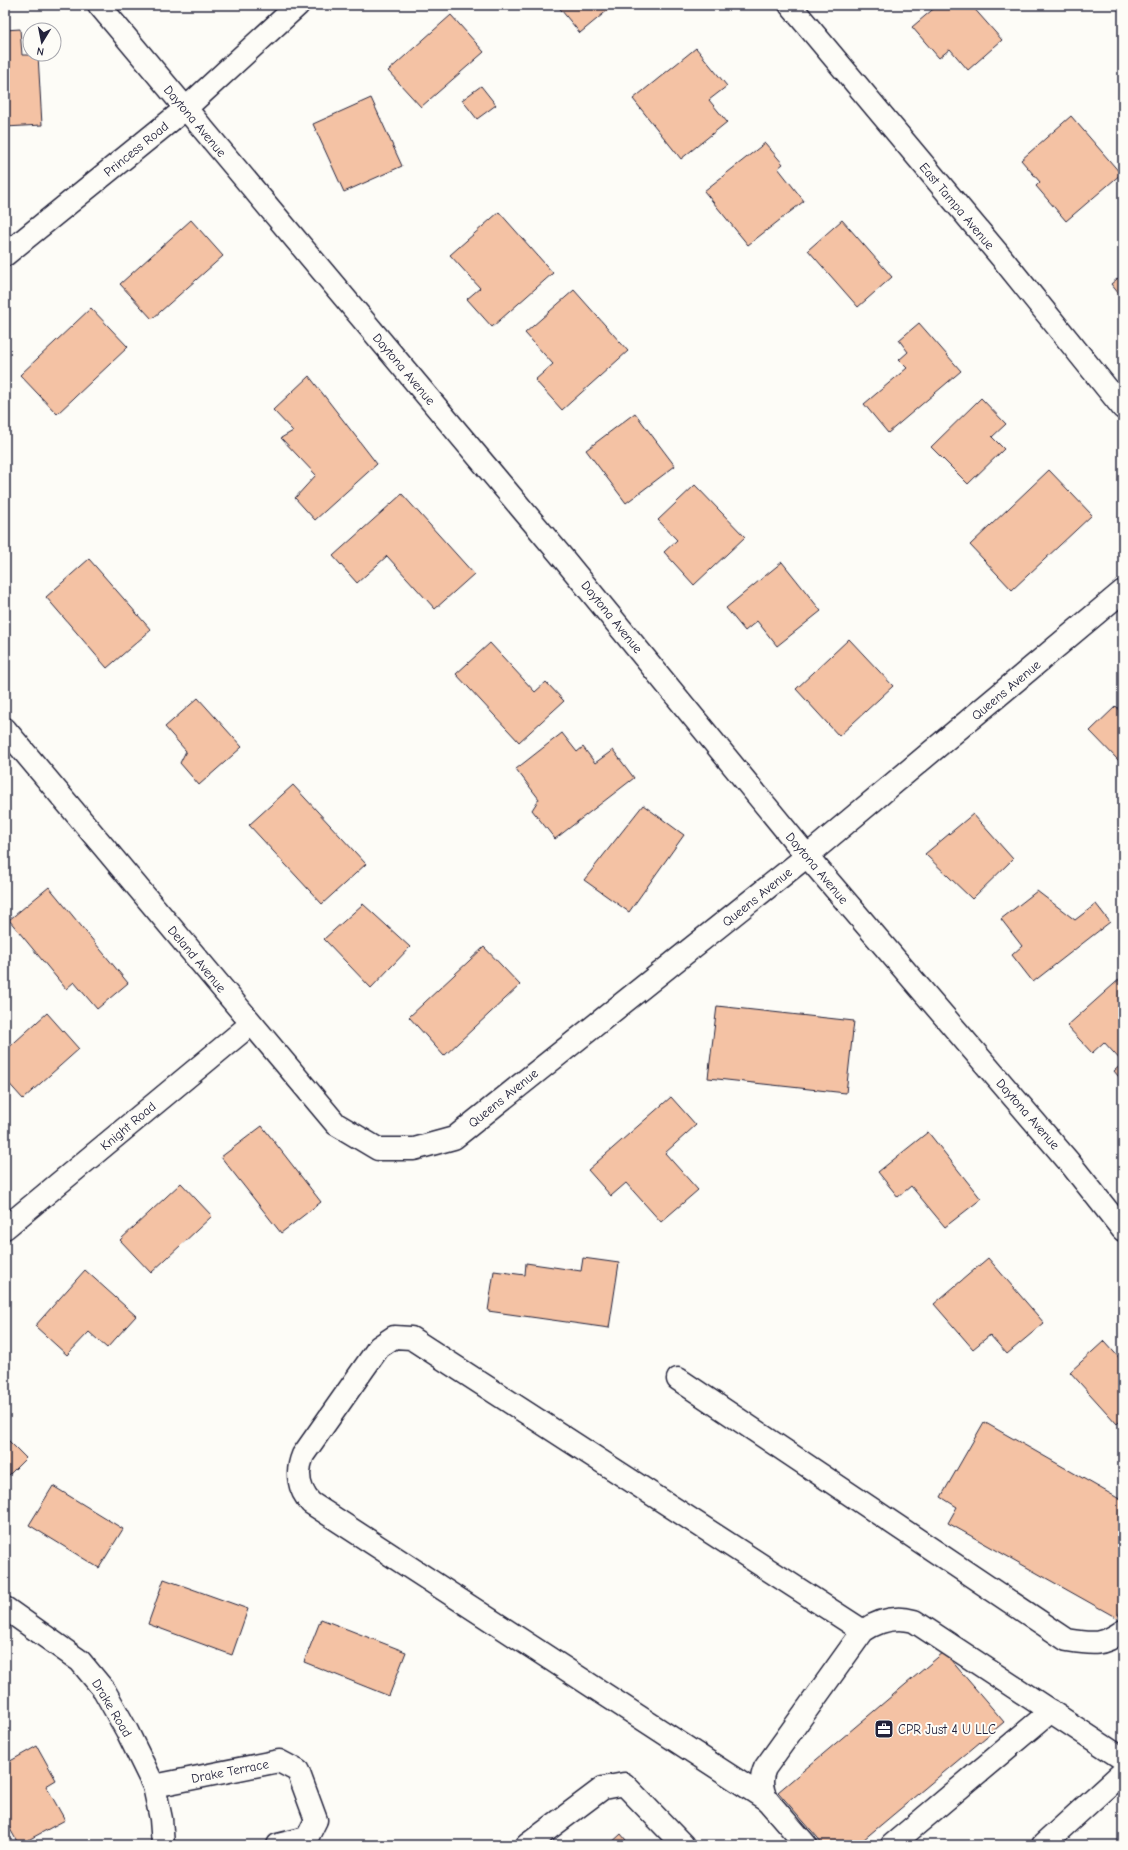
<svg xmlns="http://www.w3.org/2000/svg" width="1128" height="1850" viewBox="0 0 1128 1850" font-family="'Comic Neue',sans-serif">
  <rect width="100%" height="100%" fill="#fdfcf7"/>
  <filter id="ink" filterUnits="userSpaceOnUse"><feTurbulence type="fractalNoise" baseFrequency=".025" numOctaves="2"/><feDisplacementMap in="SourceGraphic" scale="8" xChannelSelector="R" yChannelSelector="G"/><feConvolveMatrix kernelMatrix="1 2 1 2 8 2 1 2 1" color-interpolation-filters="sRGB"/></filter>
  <g filter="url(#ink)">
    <g fill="#f4c2a4" stroke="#22223b">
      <path d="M557,5h57l-34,28z"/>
      <path d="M938,5h33l31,35 -34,30 -18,-21 -11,9 -27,-31z"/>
      <path d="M451,15l33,37 -63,55 -33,-36z"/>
      <path d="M20,29l2,26h16l4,70 -37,2v-97z"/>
      <path d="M696,48l31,38 -18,14 18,22 -46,37 -48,-60z"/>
      <path d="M481,86l15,19 -19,14 -15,-19z"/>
      <path d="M371,98l31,68 -58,26 -31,-68z"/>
      <path d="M1071,116l50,58 -55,47 -30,-35 4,-4 -19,-22z"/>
      <path d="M765,143l18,21 -5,4 26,33 -56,44 -44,-54z"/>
      <path d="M499,212l54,61 -61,54 -25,-28 13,-11 -30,-33z"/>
      <path d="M191,220l32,36 -71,63 -32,-35z"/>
      <path d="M842,220l50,57 -34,30 -50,-57z"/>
      <path d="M1123,274v25l-12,-15z"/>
      <path d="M574,290l54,61 -66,59 -27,-30 18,-16 -28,-31z"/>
      <path d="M91,308l37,39 -71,67 -37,-39z"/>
      <path d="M919,323l42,48 -73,62 -24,-29 43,-36 -8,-8 9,-8 -9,-12z"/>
      <path d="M309,376l68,88 -62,56 -20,-22 21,-23 -35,-37 12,-7 -20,-21z"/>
      <path d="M981,398l25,26 -14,13 12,12 -36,35 -37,-37z"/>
      <path d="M635,413l40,53 -49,37 -40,-53z"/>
      <path d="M1049,470l43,45 -80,75 -42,-45z"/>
      <path d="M695,485l50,52 -51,48 -30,-33 13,-12 -19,-20z"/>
      <path d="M402,494l72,80 -39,35 -48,-53 -30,27 -24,-27z"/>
      <path d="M89,559l62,71 -44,38 -61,-71z"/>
      <path d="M782,562l39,49 -44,35 -20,-25 -12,10 -19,-23z"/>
      <path d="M849,639l44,47 -54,50 -43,-47z"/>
      <path d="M490,643l45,49 11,-10 18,19 -45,41 -63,-68z"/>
      <path d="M198,698l44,49 -43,38 -19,-22 6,-12 -21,-24z"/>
      <path d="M1116,706l7,8v44l-4,3 -29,-30z"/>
      <path d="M562,733l15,19 6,-5 12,16 18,-13 21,28 -79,61 -23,-29 7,-11 -23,-30z"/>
      <path d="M293,785l73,79 -44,40 -73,-79z"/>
      <path d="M643,805l41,30 -55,77 -45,-32z"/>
      <path d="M973,814l40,45 -41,40 -47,-45z"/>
      <path d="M49,887l79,96 -31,26 -23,-27 -8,7 -57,-69z"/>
      <path d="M1037,891l38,29 21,-16 14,18 -77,60 -21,-27 10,-9 -21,-27z"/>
      <path d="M363,904l47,43 -39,41 -47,-49z"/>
      <path d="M484,947l36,38 -76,71 -35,-39z"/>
      <path d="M1123,976v106l-9,-11 9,-8 -19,-21 -12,11 -25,-27z"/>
      <path d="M717,1006l137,15 -8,72 -138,-15z"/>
      <path d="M47,1013l32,36 -56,50 -18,-20v-28z"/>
      <path d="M671,1097l25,28 -31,28 33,37 -37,32 -35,-39 -15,13 -23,-26z"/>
      <path d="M262,1126l59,76 -40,31 -60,-76z"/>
      <path d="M928,1132l53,67 -36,28 -34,-41 -13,11 -20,-25z"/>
      <path d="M181,1183l31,33 -61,57 -31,-33z"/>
      <path d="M583,1258l36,5 -10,65 -121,-17 6,-40 31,4 1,-12 55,8z"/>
      <path d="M988,1258l56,65 -37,31 -17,-19 -17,14 -39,-45z"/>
      <path d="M85,1270l51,46 -29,32 -18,-16 -22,23 -32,-29z"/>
      <path d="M1104,1341l19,21v56l-6,6 -47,-52z"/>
      <path d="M984,1422l139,79v105l-6,12 -169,-95 9,-16 -16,-10z"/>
      <path d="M5,1437l21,21 -21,21z"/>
      <path d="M53,1486l70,43 -24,39 -70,-43z"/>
      <path d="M164,1579l84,30 -16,46 -84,-31z"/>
      <path d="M321,1619l85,33 -17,44 -85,-34z"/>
      <path d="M944,1652l60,70 -147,123h-33l-46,-53z"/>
      <path d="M37,1746l19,34 -10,6 19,34 -46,25 -14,-25v-56z"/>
      <path d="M621,1834l9,11h-21z"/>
    </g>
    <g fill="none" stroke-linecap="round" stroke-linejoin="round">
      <defs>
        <g id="minor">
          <path d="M99,5l464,553 244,298 262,306 54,68"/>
          <path d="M790,5l211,252 122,151"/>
          <path d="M5,255l180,-146 113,-104"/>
          <path d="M5,729l331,395 42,25h36l40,-11 353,-282 316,-265"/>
          <path d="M5,1228l246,-204"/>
          <path d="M678,1379l389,261c25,4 35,6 56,-9"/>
          <path d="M5,1608l75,53 24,29 23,41 27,55 7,33 2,26"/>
          <path d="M154,1786l125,-25 19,10 18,49 -9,18 -29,7"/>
          <path d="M767,1800l-456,-297c-13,-14 -15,-31 -8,-48l76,-108 15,-10 17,1 452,293"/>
          <path d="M527,1845l76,-57 21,-4 59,61"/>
          <path d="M806,1845l-39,-45c-6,-11 -7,-21 -2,-32l98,-137c16,-11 33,-15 51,-10l209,138"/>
          <path d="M892,1845l159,-134"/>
        </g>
        <path id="major" d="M1043,1845l80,-73"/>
      </defs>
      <use href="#minor" stroke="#22223b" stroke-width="25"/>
      <use href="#major" stroke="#22223b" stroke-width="25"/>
      <use href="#minor" stroke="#fdfcf7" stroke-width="22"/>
      <use href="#major" stroke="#fdfcf7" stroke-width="22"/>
    </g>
  </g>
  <defs>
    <symbol id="office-square" viewBox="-11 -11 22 22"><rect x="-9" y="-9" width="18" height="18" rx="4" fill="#22223b" stroke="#fdfcf7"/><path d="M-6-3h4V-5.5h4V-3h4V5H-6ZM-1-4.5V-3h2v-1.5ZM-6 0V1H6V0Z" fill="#fff"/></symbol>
  </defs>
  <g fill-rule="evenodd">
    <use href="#office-square" x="873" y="1718" width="22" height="22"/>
  </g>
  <g text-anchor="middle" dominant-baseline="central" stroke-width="4" stroke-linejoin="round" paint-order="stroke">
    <g font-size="13" fill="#22223b" stroke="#fdfcf7">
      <text transform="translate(195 121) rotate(50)">Daytona Avenue</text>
      <text transform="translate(136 149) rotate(-39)">Princess Road</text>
      <text transform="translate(957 206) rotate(50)">East Tampa Avenue</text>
      <text transform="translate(404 369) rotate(50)">Daytona Avenue</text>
      <text transform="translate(612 617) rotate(51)">Daytona Avenue</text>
      <text transform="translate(1006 690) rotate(-40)">Queens Avenue</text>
      <text transform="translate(817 868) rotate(50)">Daytona Avenue</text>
      <text transform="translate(757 897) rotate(-39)">Queens Avenue</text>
      <text transform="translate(197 959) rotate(50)">Deland Avenue</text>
      <text transform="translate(503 1098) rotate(-39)">Queens Avenue</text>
      <text transform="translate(1028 1114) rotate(49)">Daytona Avenue</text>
      <text transform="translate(128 1126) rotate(-40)">Knight Road</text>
      <text transform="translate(112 1708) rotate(59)">Drake Road</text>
      <text transform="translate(230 1771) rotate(-11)">Drake Terrace</text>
    </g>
    <g font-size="13" fill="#22223b" stroke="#fdfcf7" text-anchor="start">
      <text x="898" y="1729">CPR Just 4 U LLC</text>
    </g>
  </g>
  <rect width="1128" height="1850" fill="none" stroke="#fdfcf7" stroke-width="20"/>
  <rect x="10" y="10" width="1108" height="1830" fill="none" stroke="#22223b" stroke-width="1.5" filter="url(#ink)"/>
  <g transform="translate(42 42) rotate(190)"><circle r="19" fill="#fdfcf7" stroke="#a5a5ac"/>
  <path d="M0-3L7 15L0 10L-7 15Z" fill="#22223b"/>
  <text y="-6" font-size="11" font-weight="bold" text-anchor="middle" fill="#22223b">N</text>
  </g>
</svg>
